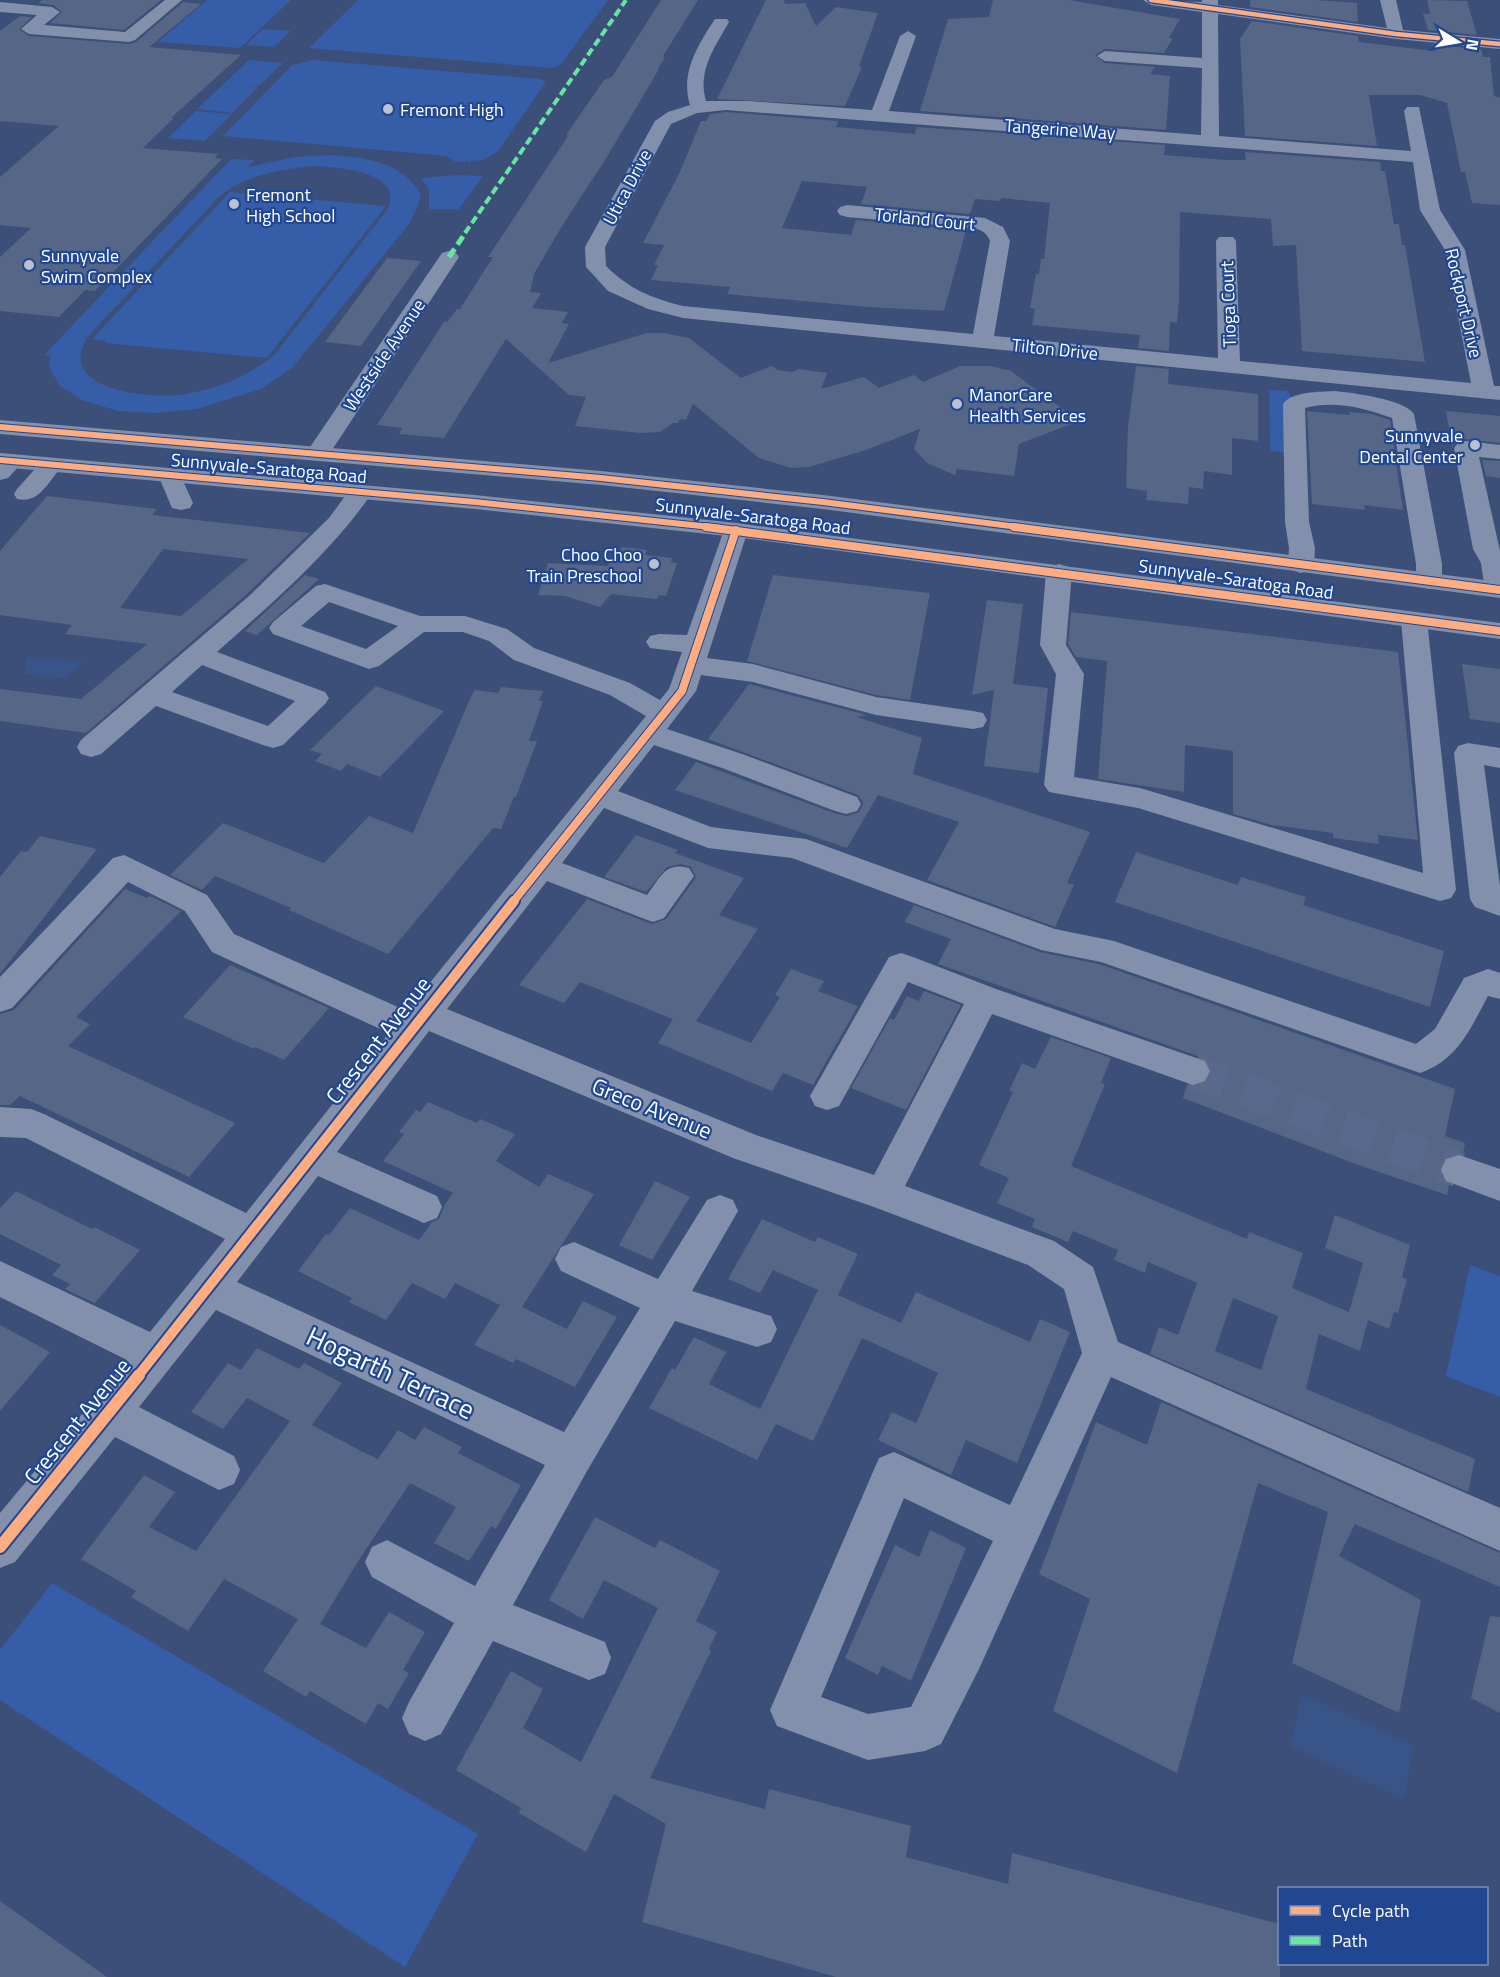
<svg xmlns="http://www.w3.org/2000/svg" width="1500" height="1977" viewBox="0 0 1500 1977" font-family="'Titillium Web',sans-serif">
  <rect width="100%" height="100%" fill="#3b4f78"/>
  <g fill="#365da8" fill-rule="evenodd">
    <path d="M207,0h84l-51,48 -82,-6z"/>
    <path d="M358,0h250l-47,64 -9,4 -243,-20z"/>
    <path d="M263,29l28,2 -17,16 -28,-2z"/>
    <path d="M249,60l34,3 -24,23h-12l11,1 -26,26 -35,-4z"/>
    <path d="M313,60l228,19 5,3 -48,69 -15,9 -12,1 -1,3 -3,-3 -11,1 -9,-6 -224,-20 69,-71z"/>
    <path d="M196,111l36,3 -27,27 -37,-3z"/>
    <path d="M329,155c35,2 72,6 92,39l-3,12 -9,18 -116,143 -32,22 -64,20 -40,4 -39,-2 -36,-11 -22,-14 -11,-19 1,-11 -6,-1 187,-196 23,1 -6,7 47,-10zM312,166c25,1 94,5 75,44l-111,143c-26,23 -57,35 -90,41 -35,6 -135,-4 -97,-59l130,-138c26,-22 60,-27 93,-31z"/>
    <path d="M457,175l26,1 -24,33h-30v-19l-8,-12z"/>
    <path d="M230,192l156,14 -119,152 -162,-15 1,-2 -14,-2z"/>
    <path d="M1269,390l18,1 5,6 -2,56 -20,-2z"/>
    <path d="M1470,1265l30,11v121l-54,-21z"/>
    <path d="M52,1583l426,251 -73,133 -405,-267v-50z"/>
  </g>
  <g fill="#395489">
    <path d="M26,658l59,3 -21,18 -40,-5z"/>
    <path d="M1302,1694l112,52 -10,53 -114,-53z"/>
  </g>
  <g fill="#556686" fill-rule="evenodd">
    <path d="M42,0h119l-37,30 -74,-7 12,-11 -9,-7 -15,-2z"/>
    <path d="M661,0h37l-35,56 2,1 -7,12h1l-52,88 -45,69 -28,48 -4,18 11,1 -9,15 36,4 -6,11 7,1 -21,39 99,-30h17l25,5 52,40 31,-12 5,4 15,2 7,-3 28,4 -6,16 43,-12 15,11 35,-13 9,7 37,-16h31l20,5 68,50 -60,23 -5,32 -57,-7 -2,6 -28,-12 -13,-14 6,-20 -54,21 -57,17 -18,1 -32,-10 -66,-54 -7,16 -6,-1 -2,4h-5l-13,9 -20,1 -65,-7 11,-29 -17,-2 -63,-56 -62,99 -45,-4 3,-6 -25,-3 67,-103h3l10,-13h3l33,-52h-5l80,-121 -2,-1 38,-55 8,-3z"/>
    <path d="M766,0h18l1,4 20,-1 11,23 20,-19 42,6 -19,53 3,1 -17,39 -128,-7z"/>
    <path d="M993,0h76l111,19 -11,19h4l-9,15 -59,-4 -10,6 10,8 50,4 -5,7 20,2 -4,54 -246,-19 28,-92 41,-2z"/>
    <path d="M1250,0h66l41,3 1,19 -108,-15z"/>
    <path d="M1427,0l40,1 10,34 -49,-5 -5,-16h7z"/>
    <path d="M183,2l18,2 -52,43 92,8 -70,63h3l-31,30 75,6 -3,4 7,1 -127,132 -10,-1 -26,27 -59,-6v-54l31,-29 -31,-3v-48l59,-51 -59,-5v-90l20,-15 12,1 -13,12 10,7 101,8 6,-2z"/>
    <path d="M1252,21l106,15 1,6 75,9 -2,-6 49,4 2,8h7l4,39 6,2v107l-28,-2 -7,-31h-4l-14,-69 -27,-8h-51l8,51 -132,-10 -5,-97z"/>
    <path d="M726,112l112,9 -2,6 79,7 1,-7 249,18 -1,10 63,5h19l-1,-8 135,10 1,9h4l9,53h5l3,21h3l20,117 -123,-11 -6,-106 -23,1 -2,-27 -91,-7 -1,90 -2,21 -7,-1 -1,29 -31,-3 2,-13 -108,-10 3,-16 -5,-1 6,-34h3l2,-15h3l6,-56 -49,-5 -1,3 -25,-2 -5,15 -109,-10 6,-17 -65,-6 -20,47 69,7 5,-15 110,10 -22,81 -76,-4 -141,-13 3,-7 -79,-7 7,-15h-4l10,-20 -21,-2 36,-69 22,-53h5l4,-7z"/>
    <path d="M387,258l34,3 -60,85 -36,-4z"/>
    <path d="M1136,366l33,3 -1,15 90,10v47l-26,-3v37l-28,-4 -1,18 -14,-2 -1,17 -42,-4 1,-9 -21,-3 2,-62z"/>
    <path d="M1307,411l43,4 -1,-3 23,2 18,6 13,90 -39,-5 1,5 -53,-6z"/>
    <path d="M1446,411l54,5v27l-35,-4 -8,2 -5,6z"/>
    <path d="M1482,460l18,1v17l-14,-2z"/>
    <path d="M47,496l110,13 -5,6 158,18 -63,61 -161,139 -86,-12v-32l81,10 66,-55 -82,-10 7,-9 -72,-10v-64zM163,549l85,10 -67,57 -61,-8z"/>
    <path d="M622,547l25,3 -2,5 27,3 -1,4 6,1 -11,33 -7,-1 -2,4 -46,-5 -11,13 -35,-11 -27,-1 10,-32 60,3 6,-14h6z"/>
    <path d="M305,575l14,4 -62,56 -12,-4z"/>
    <path d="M773,575l157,18 -20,107 -34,-5 -129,-34z"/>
    <path d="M987,600l36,4 -10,80 35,4 -9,85 -55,-7 10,-76 -22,5z"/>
    <path d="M1071,612l327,40 20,188 -40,-5 1,9 -46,-6v-5l-61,-8 -39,-11v-63l-48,-6 -1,47 -86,-13 9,-118 -31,-4 -8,-13z"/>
    <path d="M1462,664l38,5v54l-30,-4z"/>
    <path d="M749,684l118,31 -10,2 65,21 -9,36 177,58 -23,51 7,2 -19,42 -128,-47 32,-58 -81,-27 -31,53 -172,-58 21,-28 138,51 13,3 12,-4 4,-9 -5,-8 -150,-56z"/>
    <path d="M376,686l68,25 -64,66 -33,-13 -6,7 -26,-10 7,-7 -12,-4z"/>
    <path d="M501,687l42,4 -4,10h4l-14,40h8l-21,56h-2l-13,32 -8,-1 -105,126 -99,-44 2,-2 -76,-32 -13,14 -32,-15 53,-52 101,40 45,-47 44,17 59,-139 3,-4 23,3z"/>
    <path d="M636,835l42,15 -3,3 69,25 -25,37 39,14 -62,92 55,22 29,-46 -5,-2 16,-26 33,12 -6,10 40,15 -45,79 -30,-12 -11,18 -114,-48 15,-24 -93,-37 -16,21 -45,-18 68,-86 65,25 14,-5 30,-42 -5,-10 -10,-3 -14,3 -21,25 -42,-15z"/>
    <path d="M40,836l57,13 -97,125v-97l21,-26 6,1z"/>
    <path d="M1136,852l102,33 3,-8 65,20 -3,8 141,46 -14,56 -315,-105z"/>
    <path d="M125,889l22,9 3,-2 31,15 -105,106 14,7 -22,22 167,77 -46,54 -169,-81 -10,9h-10v-91l14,-4z"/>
    <path d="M914,905l126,47 59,12 356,125 -10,47 20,7 -2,11 -18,3 -6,12 5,13 5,3 -2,10 -83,-28 -181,-69 4,-13 7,2 13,-5 5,-12 -6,-11 -268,-95 13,-25 -46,-17z"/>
    <path d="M230,965l99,43 -45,52 -29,-13 -1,2 -71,-32z"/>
    <path d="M924,991l37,14 -55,105 -55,-22 39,-70 4,2 13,-24 12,5z"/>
    <path d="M1051,1037l60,21 -10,25 4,1 -34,82 176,73 2,-7 54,21 -11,35 57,24 14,-49 -38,-15 10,-33 75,30 -8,32 5,2 -9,34 -4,-1 -5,17 -21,-9 -8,31 -41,-17 -13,55 169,70 -7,33 -318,-138 9,-27 19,8 19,-52 -49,-21 -3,11 -31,-13 4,-10 -45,-19 -5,11 -36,-15 3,-8 -38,-16 12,-25 -30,-13 34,-73 -4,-1 13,-28 13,6zM1233,1298l45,18 -17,54 -46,-19z"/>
    <path d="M428,1102l49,21 3,-4 35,15 -19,27 43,26 9,-13 46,20 -72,113 45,22 16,-28 34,16 -42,70 -59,-28 -3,4 -39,-18 26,-40 -45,-22 -10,16 -33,-16 -26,37 -37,-18 3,-4 -54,-27 28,-37 3,1 21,-27 69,32 13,-18 7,-3 5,-13 9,-13 -70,-32 21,-27 -5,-2 17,-22 4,2z"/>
    <path d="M655,1181l35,16 -38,63 -33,-15z"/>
    <path d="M16,1191l76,38 2,-2 46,23 -45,53 -18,-8 -12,-6 5,-5 -18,-9 9,-10 -61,-31v-26z"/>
    <path d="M762,1219l53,23 3,-5 40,17 -20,41 63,28 15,-31 114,50 10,-23 30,13 -53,131 -51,-23 -15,35 -73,-35 14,-28 24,11 22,-50 -76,-35 -49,103 -37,-17 -19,36 -108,-52 23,-40 3,2 19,-33 32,15 -17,32 51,25 58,-119 -45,-20 -13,23 -32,-14z"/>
    <path d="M0,1325l50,27 -50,59z"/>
    <path d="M257,1348l42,21 5,-6 38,20 -30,42 49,26 17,8 20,-29 17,10 9,-13 38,20 -4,6 63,32 -25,44 -5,-3 -22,35 -35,-18 22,-36 -46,-24 -53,80 -37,61 46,24 23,-36 36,20 -22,38 6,3 -21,36 -10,-6 -12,21 -56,-33 -4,6 -43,-26 35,-52 -74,-40 -36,52 -57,-34 5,-6 -55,-32 63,-84 31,17 -26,35 47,24 94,-130 -43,-23 -24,31 -32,-17 37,-49 13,7z"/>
    <path d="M1161,1402l339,151v34l-145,-63 -16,32 82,44 -22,113 -107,-50 36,-151 -70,-29 -81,290 -124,-62 37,-112 -51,-25 57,-152 51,23z"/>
    <path d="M595,1517l60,31 5,-8 60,31 -24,50 21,11 -8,17 2,2 -61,127 115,31 4,-20 142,37 -5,31 102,27 4,-31 268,71v53h-444l-194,-55 24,-98 -52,-30 -28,58 -67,-39 2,-5 -65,-38 55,-99 32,18 -20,39 58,34 77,-154 -54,-28 -21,39 -34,-19z"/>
    <path d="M930,1530l36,18 -55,133 -29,-15 -4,9 -33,-17 50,-113 24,12z"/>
    <path d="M1490,1616l10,1v96l-29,-15z"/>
    <path d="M0,1901l107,76h-107z"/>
  </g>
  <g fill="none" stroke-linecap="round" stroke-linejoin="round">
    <path stroke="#58698c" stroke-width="35" stroke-dasharray="35 18" stroke-linecap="butt" d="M1193,1071l266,99"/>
    <g fill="#8390ab" fill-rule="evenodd">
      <path d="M165,0h17l-47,40 -6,2 -100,-8 -8,-5 16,-14 -37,-3v-10l52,5 8,5 -16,13 81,7z"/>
      <path d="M1143,0l59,2v-2h16v5l169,23 -7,-28h16l7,30 97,9v10l-104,-10 -178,-25 1,122 192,15 -7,-40 3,-4h12l21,103 25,40 29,136h6v14l-817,-82 -35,-9 -40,-18 -22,-24 -1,-20 70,-126 13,-9 22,-7c-10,-32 8,-60 25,-86h12l2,3c-14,25 -32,49 -23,79h42l124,9 28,-74 8,-5 8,5 -27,75 312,24 1,-67 -97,-7 -8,-5 8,-5 97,7v-46l-51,-7zM726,110l687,52 7,48 25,40 26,133 -231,-22 -4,-120 -3,-4h-14l-3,4 2,117 -224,-22 16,-95 -7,-14 -18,-9 -138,-13 -7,2 -3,4 3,4 7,2 123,11c10,1 16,3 20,13l-17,93 -290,-28c-32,-8 -54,-17 -77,-40l-1,-19 66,-123 26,-11z"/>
      <path d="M449,251l7,2 3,4 -129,196 -4,5 -8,2 -8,-2 -4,-5 136,-200z"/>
      <path d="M1335,391c18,2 69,8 79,23l28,150v17l-4,6 -9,2 -9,-2 -4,-6v-17l-24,-146c-27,-10 -58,-18 -87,-10l4,114 6,26 -1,17 -4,5 -9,3 -9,-3 -4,-5 1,-17 -4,-26 -2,-118c9,-13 37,-12 52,-13z"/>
      <path d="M1466,441l34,4v14l-21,-2 21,94v46l-11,-1 -4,-6 -4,-27 -8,-14 -19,-101 4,-5z"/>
      <path d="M12,454l8,2 4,5 -16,17 -8,2v-20z"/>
      <path d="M51,458l8,2 4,5 -4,5c-12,14 -21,34 -42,29l-3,-5 3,-5 26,-29z"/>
      <path d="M170,468l8,2 15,33 -3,5 -9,2 -9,-2 -14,-33 4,-5z"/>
      <path d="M360,486l9,2 3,5c-42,61 -100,110 -155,159l108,40 4,6 -4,6 -42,41 -10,3 -10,-3 -107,-39 -55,48 -10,3 -10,-3 -4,-7 4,-7 168,-144 80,-78 22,-30zM202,665l93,36 -27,25 -96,-34z"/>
      <path d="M736,523l9,2 3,5 -41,128 46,6 123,33 97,14 10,2 4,7 -4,7 -10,2 -97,-14 -123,-33 -52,-7 -5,16 -29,38 78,26 112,42 4,7 -4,7 -11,3 -11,-3 -110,-42 -71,-24 -36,46 93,36 95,12 249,90 59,12 302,103 19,-15 29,-51 24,-9 12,4v26l-12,-3c-18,33 -30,64 -68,77l-319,-111 -60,-12 -249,-92 -84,-10 -104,-40 -42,55 85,32c13,-17 18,-34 42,-27l5,8 -30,42 -11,4 -11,-4 -95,-37 -100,128 309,126 118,40 90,-171 -56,-22 -69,124 -12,4 -12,-4 -5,-10 79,-139 12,-4 12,4 83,32 209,72 5,10 -5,10 -12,4 -201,-71 -87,172 149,55 39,26 25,75 382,166v43l-389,-174 -132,292 -38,75 -16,7 -57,9 -91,-34 -7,-16 109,-252 15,-6 116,53 72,-152 -18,-64 -36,-24 -154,-58 -141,-49 -304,-127 -92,121 100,44 5,11 -5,11 -13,5 -106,-47 -81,106 327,150 76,-124 -79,-37 -6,-12 6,-12 13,-5 84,37 49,-79 13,-5 13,5 5,11 -46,80 79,25 6,13 -6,13 -14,5 -82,-26 -88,150 -74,134 92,37 6,16 -6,16 -16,6 -96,-39 -52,93 -16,7 -16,-7 -7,-16 7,-16 45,-79 -82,-46 -7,-15 7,-15 15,-7 88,46 70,-121 -329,-155 -77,97 95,49 6,14 -6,14 -15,6 -104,-53 -100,125 -15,6v-55l127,-153 -127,-63v-36l150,71 75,-93 -199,-101 -26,-1v-30l31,2 13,5 202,99 143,-180 -177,-81 -27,-41 -57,-29 -116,126 -12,4v-35l113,-119 11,-3 83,40 27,39 173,77 239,-295 -36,-21 -96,-35 -25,-19 -26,-9h-39l-45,34 -10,3 -96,-35 -4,-6 4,-6 43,-36 9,-2 95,32h45l42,13 27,19 96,35 30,17 9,-11 13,-37 -32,-4 -4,-6 4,-6 9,-2 28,1 37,-105 3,-5zM329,602l69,24 -32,23 -65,-23zM904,1498l89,43 -82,166 -43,7 -47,-17z"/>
      <path d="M1059,564l9,3 4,5 -6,73 18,29 -10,103 66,11 283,85 -22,-253 4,-6 9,-2 9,2 4,6 29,270 -5,8 -11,3 -302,-93 -89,-16 -5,-7 12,-111 -16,-29 6,-73 4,-5z"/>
      <path d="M1468,743l32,5v20l-16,-3 16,121v30l-25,-9 -5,-8 -16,-146 4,-7z"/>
      <path d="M1459,1155l41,14v32l-54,-20 -5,-11 5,-11z"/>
    </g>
    <g fill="#8290aa" fill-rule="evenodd">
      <path d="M0,420l601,51 222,24 677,87v16l-677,-89 -222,-24 -601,-51z"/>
      <path d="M0,453l475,42 261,28 764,100v16l-764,-102 -261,-28 -475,-42z"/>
    </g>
    <path stroke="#66e7a1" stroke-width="4" stroke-dasharray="8 4" stroke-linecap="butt" d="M465,233l161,-233"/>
    <path stroke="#66e7a1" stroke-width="5" stroke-dasharray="10 5" stroke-linecap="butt" d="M449,257l17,-25"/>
    <defs>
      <path id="cycleway-far4" d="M1151,0l245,34 104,10"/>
      <g id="cycleway-far3">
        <path d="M0,427l601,51 222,24 202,26"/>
        <path d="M0,460l475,42 245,26"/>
      </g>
      <g id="cycleway-far2">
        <path d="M706,527l794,104"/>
        <path d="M1014,527l486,63"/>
        <path d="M513,902l169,-211 54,-161"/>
      </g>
      <path id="cycleway-far1" d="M138,1376l376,-475"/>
      <path id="cycleway" d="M0,1547l139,-172"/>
    </defs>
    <use href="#cycleway-far4" stroke="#214792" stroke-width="7"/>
    <use href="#cycleway-far3" stroke="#214792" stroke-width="8"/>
    <use href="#cycleway-far2" stroke="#214792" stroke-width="10"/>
    <use href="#cycleway-far1" stroke="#214792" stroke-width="14"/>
    <use href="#cycleway" stroke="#214792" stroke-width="16"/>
    <use href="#cycleway-far4" stroke="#ffac80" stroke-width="4.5"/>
    <use href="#cycleway-far3" stroke="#ffac80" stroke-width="6"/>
    <use href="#cycleway-far2" stroke="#ffac80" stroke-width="8"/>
    <use href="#cycleway-far1" stroke="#ffac80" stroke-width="10"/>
    <use href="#cycleway" stroke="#ffac80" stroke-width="12"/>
  </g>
  <g fill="#bac1d0" stroke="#214792" stroke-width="2">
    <circle cx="388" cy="109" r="6"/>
    <circle cx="234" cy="204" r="6"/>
    <circle cx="29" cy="265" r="6"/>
    <circle cx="957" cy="404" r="6"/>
    <circle cx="1475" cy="445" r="6"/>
    <circle cx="654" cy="564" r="6"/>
  </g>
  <g text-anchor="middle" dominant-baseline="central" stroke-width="4.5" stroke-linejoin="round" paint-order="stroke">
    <g font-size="18" fill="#fff" stroke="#214792" text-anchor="start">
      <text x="400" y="109">Fremont High</text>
      <text x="246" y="194">Fremont<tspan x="246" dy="21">High School</tspan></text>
      <text x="41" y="255">Sunnyvale<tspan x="41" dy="21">Swim Complex</tspan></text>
      <text x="969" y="394">ManorCare<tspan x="969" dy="21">Health Services</tspan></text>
      <text x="1463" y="435" text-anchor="end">Sunnyvale<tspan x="1463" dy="21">Dental Center</tspan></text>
      <text x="642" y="554" text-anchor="end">Choo Choo<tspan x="642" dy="21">Train Preschool</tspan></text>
    </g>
    <g font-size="18" fill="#fff" stroke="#214792">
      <text transform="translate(1060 129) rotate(4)">Tangerine Way</text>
      <text transform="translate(627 187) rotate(-62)">Utica Drive</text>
      <text transform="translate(925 219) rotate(6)">Torland Court</text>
      <text transform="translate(1464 303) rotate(77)">Rockport Drive</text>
      <text transform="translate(1228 304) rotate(-92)">Tioga Court</text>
      <text transform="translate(1055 349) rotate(6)">Tilton Drive</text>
      <text transform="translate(384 355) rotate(-56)">Westside Avenue</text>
      <text transform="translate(269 468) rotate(5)">Sunnyvale-Saratoga Road</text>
      <text transform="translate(753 516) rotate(7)">Sunnyvale-Saratoga Road</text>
      <text transform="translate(1236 579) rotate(8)">Sunnyvale-Saratoga Road</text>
    </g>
    <g font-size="22" fill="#fff" stroke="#214792">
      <text transform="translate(378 1040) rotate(-52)">Crescent Avenue</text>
      <text transform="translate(652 1108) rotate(22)">Greco Avenue</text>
      <text transform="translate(77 1421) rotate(-51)">Crescent Avenue</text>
    </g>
    <g font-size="27" fill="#fff" stroke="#214792">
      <text transform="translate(391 1372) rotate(25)">Hogarth Terrace</text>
    </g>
  </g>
  <rect x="1278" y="1887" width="210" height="78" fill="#214792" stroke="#7a91be" stroke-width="1.5"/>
  <rect x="1290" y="1906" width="30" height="9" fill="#ffac80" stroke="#7a91be" stroke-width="1.5"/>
  <text x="1332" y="1917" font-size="18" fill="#ffffff">Cycle path</text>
  <rect x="1290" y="1936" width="30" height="9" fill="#66e7a1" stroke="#7a91be" stroke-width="1.5"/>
  <text x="1332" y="1947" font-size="18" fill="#ffffff">Path</text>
  <g transform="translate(1458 42) rotate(101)" stroke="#214792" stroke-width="4.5" paint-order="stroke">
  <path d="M0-4.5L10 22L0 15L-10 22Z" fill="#ffffff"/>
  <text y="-9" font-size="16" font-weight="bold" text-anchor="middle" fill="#ffffff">N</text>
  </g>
</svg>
